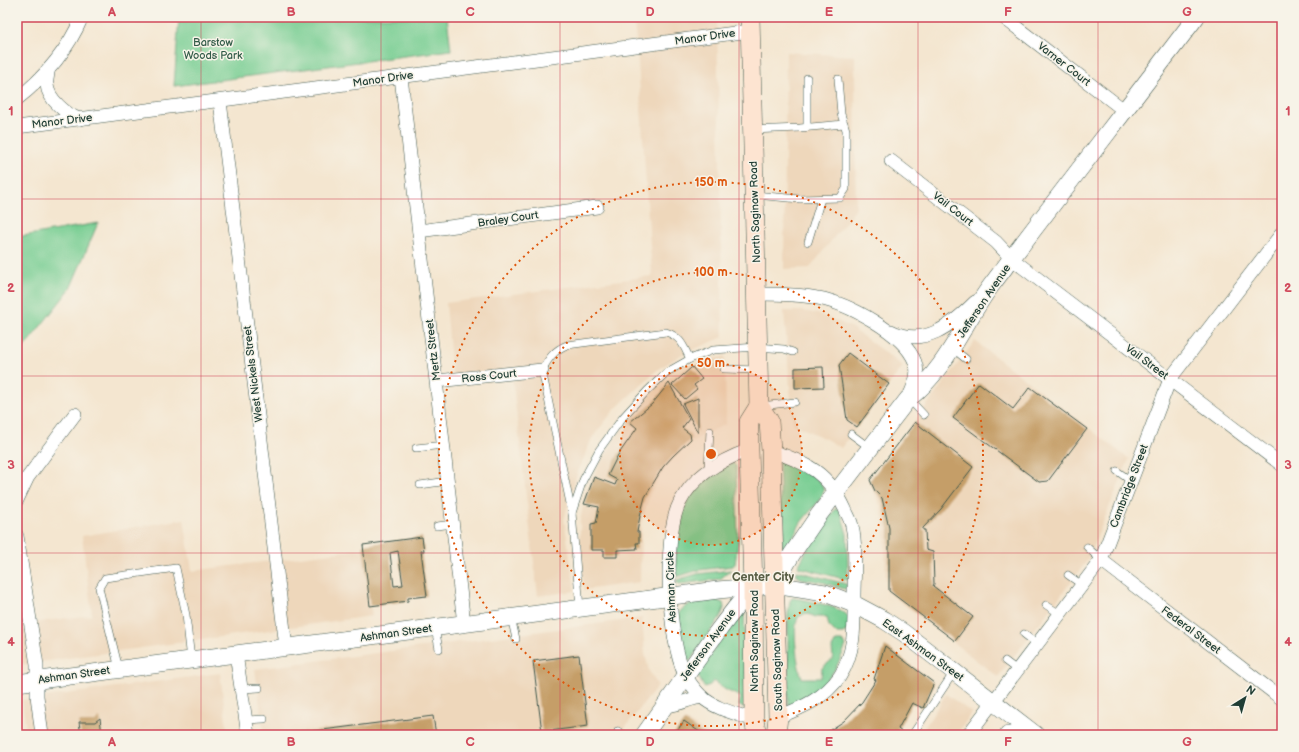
<svg xmlns="http://www.w3.org/2000/svg" width="1299" height="752" viewBox="0 0 1299 752" font-family="'Balsamiq Sans',sans-serif">
  <rect width="100%" height="100%" fill="#f7f3e8"/>
  <filter id="ink" filterUnits="userSpaceOnUse"><feTurbulence type="fractalNoise" baseFrequency=".025" numOctaves="2"/><feDisplacementMap in="SourceGraphic" scale="8" xChannelSelector="R" yChannelSelector="G"/><feConvolveMatrix kernelMatrix="1 2 1 2 8 2 1 2 1" color-interpolation-filters="sRGB"/></filter>
  <filter id="wash" filterUnits="userSpaceOnUse"><feTurbulence type="fractalNoise" baseFrequency=".012" numOctaves="4" result="noise"/><feDisplacementMap in="SourceGraphic" scale="16" xChannelSelector="R" yChannelSelector="G"/><feGaussianBlur stdDeviation="0.9" result="paint"/><feColorMatrix in="noise" values="0 0 0 0 0 0 0 0 0 0 0 0 0 0 0 0 0 1.4 0 .05"/><feComposite in="paint" operator="in"/></filter>
  <g filter="url(#wash)">
    <rect width="100%" height="100%" fill="#f4e6d0"/>
    <g fill="#eed7bb">
      <path d="M633,17h84l6,320 -42,18 -24,15 -42,39 -23,29 -16,39 -12,42 11,72 -37,5 -26,-220 -59,9 -7,-82 206,-27 -15,-230z"/>
      <path d="M786,52l69,4 1,153 -46,59 -26,1z"/>
      <path d="M784,311h19l15,3 31,12 54,40 -62,82 -15,-9 -33,-15z"/>
      <path d="M975,341l154,118 -42,102 -89,116 -112,-86 -1,-62 -4,-23 -12,-24z"/>
      <path d="M725,356l1,68 -27,13 -17,13 -14,14 -18,30 -9,29 -1,59 -56,8 -4,-40v-29l6,-28 13,-28 19,-31 42,-49 14,-11 13,-6 18,-7z"/>
      <path d="M184,519l8,52 171,-22 9,67 -354,49 -1,-40 75,-10 -10,-79z"/>
      <path d="M642,618l3,36 4,17 9,15 -39,49h-355l-9,-66z"/>
      <path d="M220,673l8,62h-201l-5,-35z"/>
      <path d="M946,694l26,19 -16,22h-36z"/>
      <path d="M685,720l16,10 9,5h-37z"/>
    </g>
    <g fill="#78ce93" stroke="#4c8664">
      <path d="M179,17h268l4,33 -277,36z"/>
      <path d="M98,223l-28,66 -53,67v-119z"/>
      <path d="M779,460c12,4 52,17 43,36 -5,9 -14,17 -20,25 -5,7 -12,24 -18,29l-2,-1z"/>
      <path d="M733,463l3,3 2,76 -3,22 -2,2 -34,4 -23,7c-1,-35 0,-69 25,-95 8,-8 22,-14 32,-19z"/>
      <path d="M836,508l4,2 7,24 1,46 -50,-13 13,-25z"/>
      <path d="M731,570l-11,9 -40,5 -4,-2 1,-2 20,-6z"/>
      <path d="M797,571l49,13 2,3 -3,2 -23,-7 -23,-4 -3,-3z"/>
      <path d="M792,598c12,1 50,9 57,19l-1,13 -5,3h-7l-7,-7 -2,-9h-11l-10,-4 -8,4c-6,13 -1,48 4,61h19l1,-10 11,-9 -1,-11 4,-7h6l4,4c-12,32 -24,46 -55,61l-3,-2v-90l2,-13z"/>
      <path d="M716,600l7,3 1,5 -3,8 -31,45 -5,-1 -8,-44c8,-15 24,-14 39,-16z"/>
      <path d="M740,611h4l3,97 -8,-2 2,-9 -15,-7 -13,-9 -3,4 -6,2 -7,-13z"/>
    </g>
    <g id="blocks">
      <g fill="#c59e67" fill-rule="evenodd">
        <path d="M848,353l41,31 -32,43 -10,-7 -8,-55z"/>
        <path d="M692,367l10,12 -8,6 3,4 -12,10 -13,-14z"/>
        <path d="M823,367l1,20 -29,1v-20z"/>
        <path d="M669,383l20,36 -7,9 8,6 1,5 -18,17 -10,11 -18,30 -5,19 -3,16h2v11h-3l1,6 -20,1v7h-13v-7h-13v-26l5,-1 3,-16 -15,-3 10,-27 21,8 2,-5 -9,-5 10,-20 19,-27 -7,-6 22,-18z"/>
        <path d="M979,383l34,26 17,-22 57,42 -39,52 -9,1 -86,-64z"/>
        <path d="M698,398v35l-15,-29z"/>
        <path d="M915,422l58,45 -32,42 -18,19v2h2l1,20 7,2 1,32 -1,2 40,31 -18,24 -66,-50v-63l-7,-30 -7,-7 -5,-11z"/>
        <path d="M422,537l2,14h-3l6,45 -19,2v3l-38,5 -7,-61zM398,551l5,34 -9,1 -4,-33z"/>
        <path d="M885,646l49,37 -11,25 -11,-5 -14,26 5,4 -3,2h-77l21,-14 18,-19 14,-22 -2,-1z"/>
        <path d="M579,655l9,71 -46,6 -9,-71z"/>
        <path d="M433,716l3,19h-137v-2z"/>
        <path d="M100,718l2,17h-21l-2,-13h16z"/>
        <path d="M684,721l17,12 4,2h-31z"/>
      </g>
    </g>
  </g>
  <g filter="url(#ink)">
    <use href="#blocks" fill-opacity="0" stroke="#3f564b" stroke-width="1"/>
    <g fill="none" stroke-linecap="round" stroke-linejoin="round">
      <defs>
        <g id="service">
          <path d="M807,127v-49"/>
          <path d="M753,130l47,-2 44,-4"/>
          <path d="M754,195l46,4 40,-1 6,-9v-59l-5,-16 -3,-35"/>
          <path d="M808,242l13,-43"/>
          <path d="M952,348l14,11"/>
          <path d="M724,369l34,1"/>
          <path d="M909,399l15,16"/>
          <path d="M761,406l34,-4"/>
          <path d="M851,434l19,14"/>
          <path d="M416,448l28,-3"/>
          <path d="M708,470l2,-39"/>
          <path d="M1117,471l14,10"/>
          <path d="M420,485l28,-4"/>
          <path d="M572,513l-30,-143c7,-12 12,-20 25,-25l99,-13c15,5 17,13 24,27"/>
          <path d="M437,526l16,-2"/>
          <path d="M1087,547l14,13"/>
          <path d="M1068,575l14,10"/>
          <path d="M1046,605l14,9"/>
          <path d="M580,608l-8,-95 11,-33 16,-30 24,-33 24,-26 20,-19 23,-13 23,-9 44,-3 27,2 9,3"/>
          <path d="M511,617l5,22"/>
          <path d="M435,628l4,21"/>
          <path d="M1024,634l13,10"/>
          <path d="M1005,661l12,9"/>
          <path d="M119,669l-20,-81 6,-10 71,-10 10,47 5,45"/>
          <path d="M241,689l18,-1"/>
          <path d="M246,720l18,-1"/>
          <path d="M618,731l6,4"/>
          <path d="M912,735l42,-63"/>
        </g>
        <g id="minor">
          <path d="M1003,17l122,94"/>
          <path d="M48,72c0,4 -2,9 -1,13 1,14 19,29 32,34"/>
          <path d="M401,77l63,547"/>
          <path d="M17,99c28,-22 51,-49 65,-82"/>
          <path d="M220,101l66,546"/>
          <path d="M17,127l733,-96"/>
          <path d="M891,161l105,81 16,17 270,206"/>
          <path d="M419,231l178,-24"/>
          <path d="M757,294c20,0 41,0 61,4 29,5 86,35 97,64 5,12 -2,25 -6,35"/>
          <path d="M891,331c33,17 61,-6 84,-29"/>
          <path d="M437,381l105,-11"/>
          <path d="M749,450c-28,10 -55,25 -69,52 -18,34 -12,138 5,173 4,7 11,16 17,22 13,12 36,17 52,23"/>
          <path d="M771,451c36,11 58,23 74,58 2,5 6,11 7,17 5,22 2,47 2,70 0,27 2,55 -14,80 -15,22 -38,32 -62,41"/>
          <path d="M17,500l11,-23 47,-63"/>
          <path d="M17,536l20,129v31l5,39"/>
          <path d="M1101,560l181,139"/>
          <path d="M236,654l12,81"/>
          <path d="M666,705c9,2 24,-7 36,-8"/>
          <path d="M968,735l133,-175 69,-181 112,-146"/>
        </g>
        <g id="tertiary">
          <path d="M774,585l18,-31 26,-38 90,-117c38,-29 55,-75 82,-112 68,-91 138,-180 206,-270"/>
          <path d="M17,683l701,-93 56,-5 51,8 29,11 30,16 20,13 132,102"/>
          <path d="M644,735c36,-49 69,-102 109,-148"/>
          <path d="M1008,735h16"/>
        </g>
        <g id="secondary">
          <path d="M750,17l9,389 10,15 2,30 7,266 -2,18"/>
          <path d="M757,735l-3,-15 -1,-133 -4,-137v-28l10,-16"/>
        </g>
      </defs>
      <use href="#service" stroke="#3f564b" stroke-width="8"/>
      <use href="#minor" stroke="#3f564b" stroke-width="14"/>
      <use href="#tertiary" stroke="#3f564b" stroke-width="18"/>
      <use href="#secondary" stroke="#3f564b" stroke-width="20"/>
      <use href="#service" stroke="#fff" stroke-width="7"/>
      <use href="#minor" stroke="#fff" stroke-width="13"/>
      <use href="#tertiary" stroke="#fff" stroke-width="17"/>
      <use href="#secondary" stroke="#fde4d1" stroke-width="19"/>
    </g>
  </g>
  <path fill="none" stroke="#d1495b" stroke-width="1" stroke-opacity="0.55" d="M201,17v718M381,17v718M560,17v718M739,17v718M918,17v718M1098,17v718M17,199h1265M17,376h1265M17,553h1265"/>
  <circle cx="711" cy="454" r="91" fill="#de580e" fill-opacity=".12"/>
  <g fill="none" stroke="#de580e" stroke-width="2" stroke-dasharray="2 4">
    <circle cx="711" cy="454" r="91"/>
    <circle cx="711" cy="454" r="182"/>
    <circle cx="711" cy="454" r="272"/>
  </g>
  <g text-anchor="middle" dominant-baseline="central" stroke-width="3" stroke-linejoin="round" paint-order="stroke">
    <g font-size="11" fill="#1f3d34" stroke="#f7f3e8">
      <text transform="translate(705 37) rotate(-8)">Manor Drive</text>
      <text transform="translate(1064 64) rotate(38)">Varner Court</text>
      <text transform="translate(383 79) rotate(-8)">Manor Drive</text>
      <text transform="translate(62 121) rotate(-7)">Manor Drive</text>
      <text transform="translate(953 209) rotate(38)">Vail Court</text>
      <text transform="translate(755 212) rotate(-92)">North Saginaw Road</text>
      <text transform="translate(508 219) rotate(-8)">Braley Court</text>
      <text transform="translate(984 301) rotate(-56)">Jefferson Avenue</text>
      <text transform="translate(433 350) rotate(-97)">Mertz Street</text>
      <text transform="translate(1147 362) rotate(37)">Vail Street</text>
      <text transform="translate(253 374) rotate(-97)">West Nickels Street</text>
      <text transform="translate(489 376) rotate(-6)">Ross Court</text>
      <text transform="translate(1129 486) rotate(-69)">Cambridge Street</text>
      <text transform="translate(671 587) rotate(-92)">Ashman Circle</text>
      <text transform="translate(1191 630) rotate(37)">Federal Street</text>
      <text transform="translate(396 633) rotate(-8)">Ashman Street</text>
      <text transform="translate(754 641) rotate(-90)">North Saginaw Road</text>
      <text transform="translate(708 645) rotate(-54)">Jefferson Avenue</text>
      <text transform="translate(923 650) rotate(36)">East Ashman Street</text>
      <text transform="translate(777 660) rotate(-92)">South Saginaw Road</text>
      <text transform="translate(74 675) rotate(-8)">Ashman Street</text>
    </g>
    <g font-size="11" fill="#315a47" stroke="#f7f3e8">
      <text x="213" y="42">Barstow<tspan x="213" dy="13">Woods Park</tspan></text>
    </g>
    <g font-size="12" font-weight="bold" fill="#595f46" stroke="#f7f3e8">
      <text x="763" y="577">Center City</text>
    </g>
  </g>
  <circle cx="711" cy="454" r="6" fill="#de580e" stroke="#f7f3e8" stroke-width="2"/>
  <g font-size="12" text-anchor="middle" font-weight="bold" fill="#de580e" stroke="#f7f3e8" stroke-width="3" stroke-linejoin="round" paint-order="stroke">
    <text x="711" y="186">150 m</text>
    <text x="711" y="276">100 m</text>
    <text x="711" y="367">50 m</text>
  </g>
  <rect width="1299" height="752" fill="none" stroke="#f7f3e8" stroke-width="44"/>
  <g transform="translate(1245 698) rotate(37)" stroke="#f7f3e8" stroke-width="3" paint-order="stroke">
  <path d="M0-3L7 15L0 10L-7 15Z" fill="#1f3d34"/>
  <text y="-6" font-size="11" font-weight="bold" text-anchor="middle" fill="#1f3d34">N</text>
  </g>
  <rect x="22" y="22" width="1255" height="708" fill="none" stroke="#d1495b" stroke-width="1.5"/>
  <g font-size="13" text-anchor="middle" font-weight="bold" fill="#d1495b">
    <text x="112" y="16">A</text>
    <text x="291" y="16">B</text>
    <text x="470" y="16">C</text>
    <text x="650" y="16">D</text>
    <text x="829" y="16">E</text>
    <text x="1008" y="16">F</text>
    <text x="1187" y="16">G</text>
    <text x="11" y="115">1</text>
    <text x="1288" y="115">1</text>
    <text x="11" y="292">2</text>
    <text x="1288" y="292">2</text>
    <text x="11" y="469">3</text>
    <text x="1288" y="469">3</text>
    <text x="11" y="646">4</text>
    <text x="1288" y="646">4</text>
    <text x="112" y="746">A</text>
    <text x="291" y="746">B</text>
    <text x="470" y="746">C</text>
    <text x="650" y="746">D</text>
    <text x="829" y="746">E</text>
    <text x="1008" y="746">F</text>
    <text x="1187" y="746">G</text>
  </g>
</svg>
